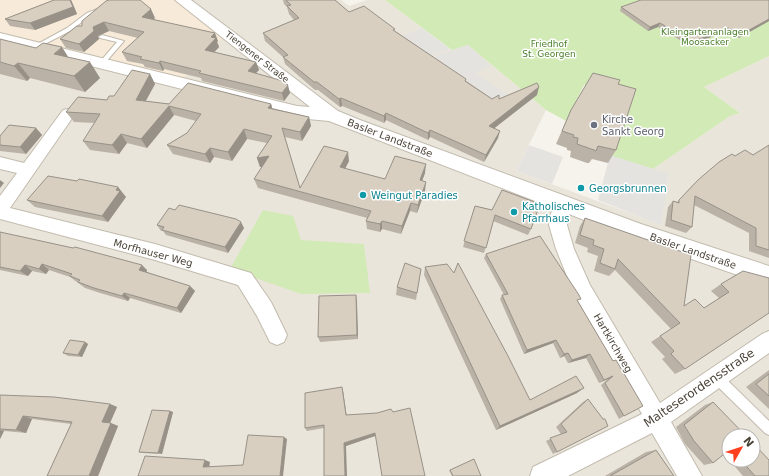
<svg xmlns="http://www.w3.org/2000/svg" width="769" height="476" viewBox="0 0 769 476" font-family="'DejaVu Sans',sans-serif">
  <rect width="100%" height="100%" fill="#f6f3ec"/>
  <path fill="#eae5da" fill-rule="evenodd" d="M180,0h161l8,6 18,-6h18l66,50 17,-5 78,65 -30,61 144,53 9,-49 -16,-6 77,-53 10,-3 -36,-26 65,-31v420h-769v-441l31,5 86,23 58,-61zM729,436h24v24h-24z"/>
  <path fill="#f7ead8" d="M0,0h180l-4,2 47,35 -40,42 -152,-39 -31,-5z"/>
  <g fill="#d2eab5">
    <path d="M385,0h384v56l-65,31 36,26 -10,3 -77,53 -42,-13 -11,-66 -16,-5 -18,36 -20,-11 -78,-65 -16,5z"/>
    <path d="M263,210l30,6 8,24 63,4 6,49 -69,1 -71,-25z"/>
  </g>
  <g fill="#e5e3e0">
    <path d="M422,28l28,21 -23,9 -27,-21z"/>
    <path d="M468,45l23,21 -15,7 32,23 -11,6 -34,-24 -35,-19z"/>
    <path d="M529,145l34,12 -11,27 -36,-13z"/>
    <path d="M610,155l59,19 -8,51 -63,-25z"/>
  </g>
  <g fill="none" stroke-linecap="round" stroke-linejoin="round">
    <defs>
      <g id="service">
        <path d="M120,0h8l-37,15 -17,13 2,2 -1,1h-5l-31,16 -5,-1 33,-18 20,-15z"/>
        <path d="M102,35l22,6 -20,23 -2,1 -3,-2 18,-21 -17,-4 -1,-1z"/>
        <path d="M717,373l4,1 48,47v14l-4,-2 -52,-51 -1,-4 1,-4z"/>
      </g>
      <g id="minor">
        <path d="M68,109l5,1 2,4 -65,94 145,36 96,29 20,29 16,33 -3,7 -7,3 -7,-3 -13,-26 -19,-31 -83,-25 -155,-41v-23l17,-23 -17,-4v-12l24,6 39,-53z"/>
        <path d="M563,196l6,2 3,5 -5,22 7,24 16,36 70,118 102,-69 7,-3v22l-98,69 31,54h-25l-25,-43 -84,43h-38l3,-9 109,-53 -67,-118 -19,-47 -7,-24 1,-9 7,-18z"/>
      </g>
      <path id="tertiary" d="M175,0h16l147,111 22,9 281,104 128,42v20l-141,-49 -299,-116 -32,-3 -297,-75v-10l297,73 13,1z"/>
    </defs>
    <use href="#service" stroke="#c2bbae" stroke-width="2"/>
    <use href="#minor" stroke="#c2bbae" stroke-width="2"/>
    <use href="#tertiary" stroke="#c2bbae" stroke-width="2"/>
    <use href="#service" fill="#fff" fill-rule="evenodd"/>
    <use href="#minor" fill="#fff" fill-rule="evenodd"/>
    <use href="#tertiary" fill="#fff" fill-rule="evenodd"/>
  </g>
  <g fill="#bab2a6">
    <path d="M54,0h17l6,14 -42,16 -25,-4 -5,-7z"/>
    <path d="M283,0h52l14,12 46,19 97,68h7l38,-4 -43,33 4,10 -14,24 -54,-25 -2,3 -42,-20 -2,3 -42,-17 -2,1 -22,-17h-3l-30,-26 -2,-7 -18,-16 -2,-8 31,-13 -5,-6 -2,-7 -3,-3z"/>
    <path d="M769,0v21l-30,17 -14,-7 -35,15 -32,-19 -10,4 -28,-20 1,-4z"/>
    <path d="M155,18l-2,1 65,22 -1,1 2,5 -5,5 42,10 3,8 -3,3 34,20 -6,8 -82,-20 -1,-3 -37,-9 -1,2 -18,-4 -2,-3 -16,-3 -5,-9 16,-14 -29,-7 -11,5 1,3 -15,13 -18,-4 -6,-9 22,-13v-5z"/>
    <path d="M0,39l69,19 31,20 -15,14 -55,-14 -3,3 -27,-7z"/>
    <path d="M150,74l5,10 -9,17 23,3h102l1,4 37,9 2,9 -9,15 -17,-4 15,51 49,-27 -4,8 40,10 40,-6 -3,8 3,10 -8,22 -7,-2 -9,23 -19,-5 -2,3 -13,-3 -1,-8 1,-3 -109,-30 -4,-9 8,-12h-2l-3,-9 10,-15 -20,-4 -15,22 -18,-4 -4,6 -37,-9 -6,-9 20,-12 9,-12 -22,-6 -27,33 -20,-5 -8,11 -29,-4 -7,-9 12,-18 -21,-1 -8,-10 41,-12 7,-4z"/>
    <path d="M618,84l-2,66 -8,13 -16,-4 -3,4h-2l-17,-6 1,-6 -4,-1v-2l-11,-4 15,-34z"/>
    <path d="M36,128l6,7 -16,19 -26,-3v-15z"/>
    <path d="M769,145v113l-20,-7v-18l-55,-28 -2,22 -6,6 -21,-7 3,-19 5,-6 4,1 21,-22 37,-24 18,-1z"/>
    <path d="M77,181l41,6 5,7 3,3 -18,25 -73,-15 -8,-7z"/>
    <path d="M475,206l17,4 39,19 -3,6 -35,-14 -9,32 -21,-6z"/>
    <path d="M585,218l99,88 20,2 15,-10 -8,-7 10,-7 22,-13 -58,98 -10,5 -13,-15 3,-2 -14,-15 20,-13 -56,-59 -6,6 -15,-5 4,-15 -11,-4 1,-4 -13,-5 5,-17z"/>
    <path d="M157,225l87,3 -16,25 -62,-18 -3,-4h-2z"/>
    <path d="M0,232l147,38v2l43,14 5,5 -14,22 -51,-15 -2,3 -28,-8 -15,-5 -15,-11 -21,-7 -3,4 -14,-3 -4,5 -28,-6z"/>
    <path d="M486,254l92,48 35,59 11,55 -5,3 -18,-34 7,-6 -9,4 -13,-25 -18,5 -4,-7 -4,2 -7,-15 -29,11 -24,-55 2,-4h2l-20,-37z"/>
    <path d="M425,267l105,133 47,-7 -81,37 -72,-155z"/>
    <path d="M421,269l-5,31 -20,-5 1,-8z"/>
    <path d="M356,295l2,44 -38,3 -2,-5z"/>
    <path d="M85,342l3,2 -6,13 -14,-1 -5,-3z"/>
    <path d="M769,370v39l-23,-22z"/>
    <path d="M343,391l3,24 29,21 -29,10 -22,-18 -17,3 -2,-3z"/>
    <path d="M0,395l110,9 7,3 -7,16 8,3 -20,50h-51l24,-52 -39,-5 -6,14 -22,-2 -4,8z"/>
    <path d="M588,399l-31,53 -4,2 -7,-13 15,-7 -5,-7 27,-25z"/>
    <path d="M713,402l16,34v24h24l16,16h-26l-19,-22 -11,9 -9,2 -19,-21 -9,-17 29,-22z"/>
    <path d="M170,411l3,1 -11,42 -20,-1 -3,-1z"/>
    <path d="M656,450l18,26h-69l41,-24z"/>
    <path d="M449,470h1l31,6h-29z"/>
  </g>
  <g fill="#979187">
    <path d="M70,0h1l1,2 5,12 -42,16 -5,-7z"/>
    <path d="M151,9l4,9 -8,7 -5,-8z"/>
    <path d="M769,19v2l-30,17 3,-4z"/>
    <path d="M104,22l5,9 -11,5 1,3 -15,13 -5,-8 14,-17z"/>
    <path d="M660,23l-2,4 -10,4 2,-4z"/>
    <path d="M728,28l-3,3 -35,15 2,-4z"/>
    <path d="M215,33l3,8 -1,1 2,5 -11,12 -3,-9 6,-13z"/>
    <path d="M62,47l10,16 -18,-9z"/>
    <path d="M160,61l4,8 -1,2 -4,-8z"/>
    <path d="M90,62l10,16 -15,14 -11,-16z"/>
    <path d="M256,62l3,8 -9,9 -2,-8z"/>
    <path d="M18,63l12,15 -3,3 -13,-15z"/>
    <path d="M150,74l5,10 -14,25 -5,-9z"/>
    <path d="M288,85l2,8 -6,8 -2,-8z"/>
    <path d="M539,87l-2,8 -50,39 2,-8z"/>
    <path d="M341,98l1,8 -2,1 -1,-8z"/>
    <path d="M271,104l3,10 -6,-6z"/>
    <path d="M169,106l5,9 -27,33 -6,-9z"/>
    <path d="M386,113v7l-2,3v-7z"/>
    <path d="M309,117l2,9 -9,15 -2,-9z"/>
    <path d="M36,128l6,7 -16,19 -6,-7z"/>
    <path d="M244,129l3,10 -15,22 -4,-9z"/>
    <path d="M430,130v7l-2,3v-7z"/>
    <path d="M500,131l-2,7 -14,24 2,-7z"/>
    <path d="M121,134l6,9 -8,11 -7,-9z"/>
    <path d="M210,148l4,9 -4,6 -5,-9z"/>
    <path d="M348,152l1,9 -8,15 -1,-9z"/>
    <path d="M269,156l3,9 -12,2 -3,-9z"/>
    <path d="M426,164l-1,9 -6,16 1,-9z"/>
    <path d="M0,180l4,3 -4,5z"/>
    <path d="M426,182l-1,9 -8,22 1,-8z"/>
    <path d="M118,187l8,10 -18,25 -6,-6z"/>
    <path d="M411,203l-1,8 -9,23 1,-8z"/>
    <path d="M382,221v8l-2,3v-8z"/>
    <path d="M241,222l3,6 -16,25 -3,-6z"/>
    <path d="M42,264l7,6 -3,4 -7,-5z"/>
    <path d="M25,265l7,6 -4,5 -8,-5z"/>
    <path d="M142,265l5,5 -2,5 -6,-5z"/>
    <path d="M190,286l5,5 -14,22 -4,-5z"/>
    <path d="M124,293l6,5 -2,3 -6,-5z"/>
    <path d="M356,295l1,5 1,39 -1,-4z"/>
    <path d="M556,340l-3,3 -29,11 3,-4z"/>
    <path d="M85,342l3,2 -6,13 -4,-2z"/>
    <path d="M568,353l-4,3 -4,2 4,-4z"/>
    <path d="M590,354l-4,4 -18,5 4,-3z"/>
    <path d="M613,376l-5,3 -9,4 5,-3z"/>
    <path d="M342,387l1,4 4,27 -1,-3z"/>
    <path d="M584,388l-7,5 -81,37 4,-4z"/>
    <path d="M110,404l7,3 -8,18 -7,-3z"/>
    <path d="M170,411l3,1 -11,42 -4,-1z"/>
    <path d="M23,416l9,3 -6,14 -10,-3z"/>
    <path d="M111,423l7,3 -20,50h-9z"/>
    <path d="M0,430l4,1 -4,8z"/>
    <path d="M375,433v3l-29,10 1,30h-2l-1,-33z"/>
    <path d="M284,437l3,2 -4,37h-3z"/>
    <path d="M205,460l5,2 -1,6 -6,-1z"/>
  </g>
  <g fill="#d8cfc1" stroke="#979187">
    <path d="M54,0h16l3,7 -43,16 -25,-4z"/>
    <path d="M109,0h31l11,9 -9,8 73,16 -4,4 5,1 -11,12 51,12 -8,9 35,10 5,4 -6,8 -83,-20 2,-2 -41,-10 -1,2 -19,-4 2,-2 -20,-5 22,-20 -40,-10 -11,5 1,4 -15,13 -19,-5 17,-13h5v-5l24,-20z"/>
    <path d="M286,0h49l14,12 15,-6 31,23 -2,1 73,49 -1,2 27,18 7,-4v4l38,-16 2,4 -50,39 11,5 -14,24 -56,-25 -2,3 -42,-20 -2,3 -43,-18 -2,1 -22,-17h-3l-31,-25 5,-2 -25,-22 36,-15 -12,-12 4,-1z"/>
    <path d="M641,0h128v19l-27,15 -14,-6 -36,14 -32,-19 -10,4 -29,-20z"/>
    <path d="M0,39l36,9 7,-5 19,4 -8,7 36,8 -16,14 -56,-13 -4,3 -14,-4z"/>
    <path d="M132,70l18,4 -14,26 33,4 19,-21 83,21 -3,4 41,9 -9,15 -18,-4 18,60 24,-42 24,6 -8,15 45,12 10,-23 31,8 -6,16 6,2 -8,23 -7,-2 -9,23 -20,-5 -2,3 -14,-3 5,-10 -117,-32 15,-23 -12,2 15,-22 -28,-7 -16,23 -18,-4 -5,6 -38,-9 20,-12 14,-19 -32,-8 -28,33 -20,-5 -9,11 -29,-4 17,-27 -34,-2 12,-15 29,3 2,-4h5z"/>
    <path d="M593,73l27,7 -2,4 18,5 -20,61 -18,-4 -2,5 -2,-1 -17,-6 1,-6 -5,-1 1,-2 -12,-4 9,-21z"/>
    <path d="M9,125l27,3 -16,19 -20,-2v-9z"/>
    <path d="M769,145v105l-13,-4v-18l-61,-32 -3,31 -21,-7 2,-19 6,2v-3l19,-20 21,-18 13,-8 3,2 10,-6 8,5z"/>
    <path d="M48,176l29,5 2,-2 39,8 -2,3 4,1 -18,25 -75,-16z"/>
    <path d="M502,190l38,14 -9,25 -36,-14 -9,33 -22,-7 11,-35 17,4z"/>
    <path d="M179,205l57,14 5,3 -16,25 -63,-17 2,-3 -7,-2 12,-17 6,2z"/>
    <path d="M585,218l106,37 -7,51 11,-7 9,9 25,-16 -8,-8 22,-13 26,7v35l-84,56 -14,-15 3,-3 -14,-15 20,-13 -62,-64 -3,10 -15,-6 4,-14 -11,-4 1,-5 -14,-5z"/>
    <path d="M0,232l73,16 2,-1 67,18 -3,5 51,16 -13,22 -53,-15 -2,3 -28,-8 -16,-6 2,-2 -10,-4 2,-2 -30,-10 -3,5 -14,-4 -5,6 -20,-4z"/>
    <path d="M540,236l39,59 2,4 -4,1 36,61 3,-1 27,46 -19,10 -19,-33 8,-7 -9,4 -14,-26 -18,6 -4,-7 -4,1 -8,-14 -29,10 -25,-55 6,-1 -22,-40z"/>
    <path d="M405,263l16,6 -4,24 -20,-6z"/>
    <path d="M458,263l50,93 22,44 46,-24 8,12 -84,38 -75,-159 22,-3 7,9z"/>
    <path d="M356,295l1,40 -39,2 1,-41z"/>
    <path d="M70,340l15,2 -7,13 -15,-2z"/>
    <path d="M769,374v22l-13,-12z"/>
    <path d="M342,387l4,28 31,-2 14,-4 2,3 17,-4 15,68h-43l-7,-43 -31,10 1,33h-21v-51l-19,3v-35z"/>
    <path d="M0,395l54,2 56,7 -8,18 9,1 -22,53h-42l25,-54 -49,-6 -7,14 -16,-1z"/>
    <path d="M588,399l15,20h2l3,7 -51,26 -7,-14 17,-6 -6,-8z"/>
    <path d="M713,402l33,34h-17v14l-16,13 -19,-22 -10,-16z"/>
    <path d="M152,410l18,1 -12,42 -19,-1z"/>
    <path d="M248,435l36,2 -4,39h-142l7,-20 60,4 -2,7 40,-2z"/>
    <path d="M753,443l16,17v16h-14l-14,-16h12z"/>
    <path d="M656,450l18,26h-64z"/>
    <path d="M474,459l7,17h-28l-3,-6z"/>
  </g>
  <circle fill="#6b7280" stroke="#fff" stroke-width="1.5" cx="594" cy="125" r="4"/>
  <g fill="#0f9aa8" stroke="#fff" stroke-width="1.5">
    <circle cx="581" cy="188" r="4"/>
    <circle cx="363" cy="195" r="4"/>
    <circle cx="514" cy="212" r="4"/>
  </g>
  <g text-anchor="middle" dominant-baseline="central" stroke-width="3" stroke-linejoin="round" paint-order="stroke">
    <g font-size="9" fill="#4a7f2a" stroke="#fff">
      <text x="705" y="32">Kleingartenanlagen<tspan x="705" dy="10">Moosacker</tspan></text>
      <text x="549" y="44">Friedhof<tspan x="549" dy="10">St. Georgen</tspan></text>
    </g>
    <g font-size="9" fill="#4b4439" stroke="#fff">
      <text transform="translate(257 57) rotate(38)">Tiengener Straße</text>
    </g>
    <g font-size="10" fill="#5b616d" stroke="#fff" text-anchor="start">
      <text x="602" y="119">Kirche<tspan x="602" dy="12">Sankt Georg</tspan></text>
    </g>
    <g font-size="10" fill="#4b4439" stroke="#fff">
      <text transform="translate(390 138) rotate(21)">Basler Landstraße</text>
      <text transform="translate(693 251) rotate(19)">Basler Landstraße</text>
      <text transform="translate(153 253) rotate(15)">Morfhauser Weg</text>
      <text transform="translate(613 343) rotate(60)">Hartkirchweg</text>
    </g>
    <g font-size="10" fill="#0d838f" stroke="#fff" text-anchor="start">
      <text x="589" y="188">Georgsbrunnen</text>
      <text x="371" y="195">Weingut Paradies</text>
      <text x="522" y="206">Katholisches<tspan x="522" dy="12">Pfarrhaus</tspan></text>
    </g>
    <g font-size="12" fill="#4b4439" stroke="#fff">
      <text transform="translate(699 388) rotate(-34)">Malteserordensstraße</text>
    </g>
  </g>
  <g transform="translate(741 448) rotate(51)"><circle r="19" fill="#ffffff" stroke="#b7b4b0"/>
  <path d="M0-3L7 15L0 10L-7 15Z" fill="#fc3f1d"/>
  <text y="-6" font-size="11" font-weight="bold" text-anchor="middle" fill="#4b4439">N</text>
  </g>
</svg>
